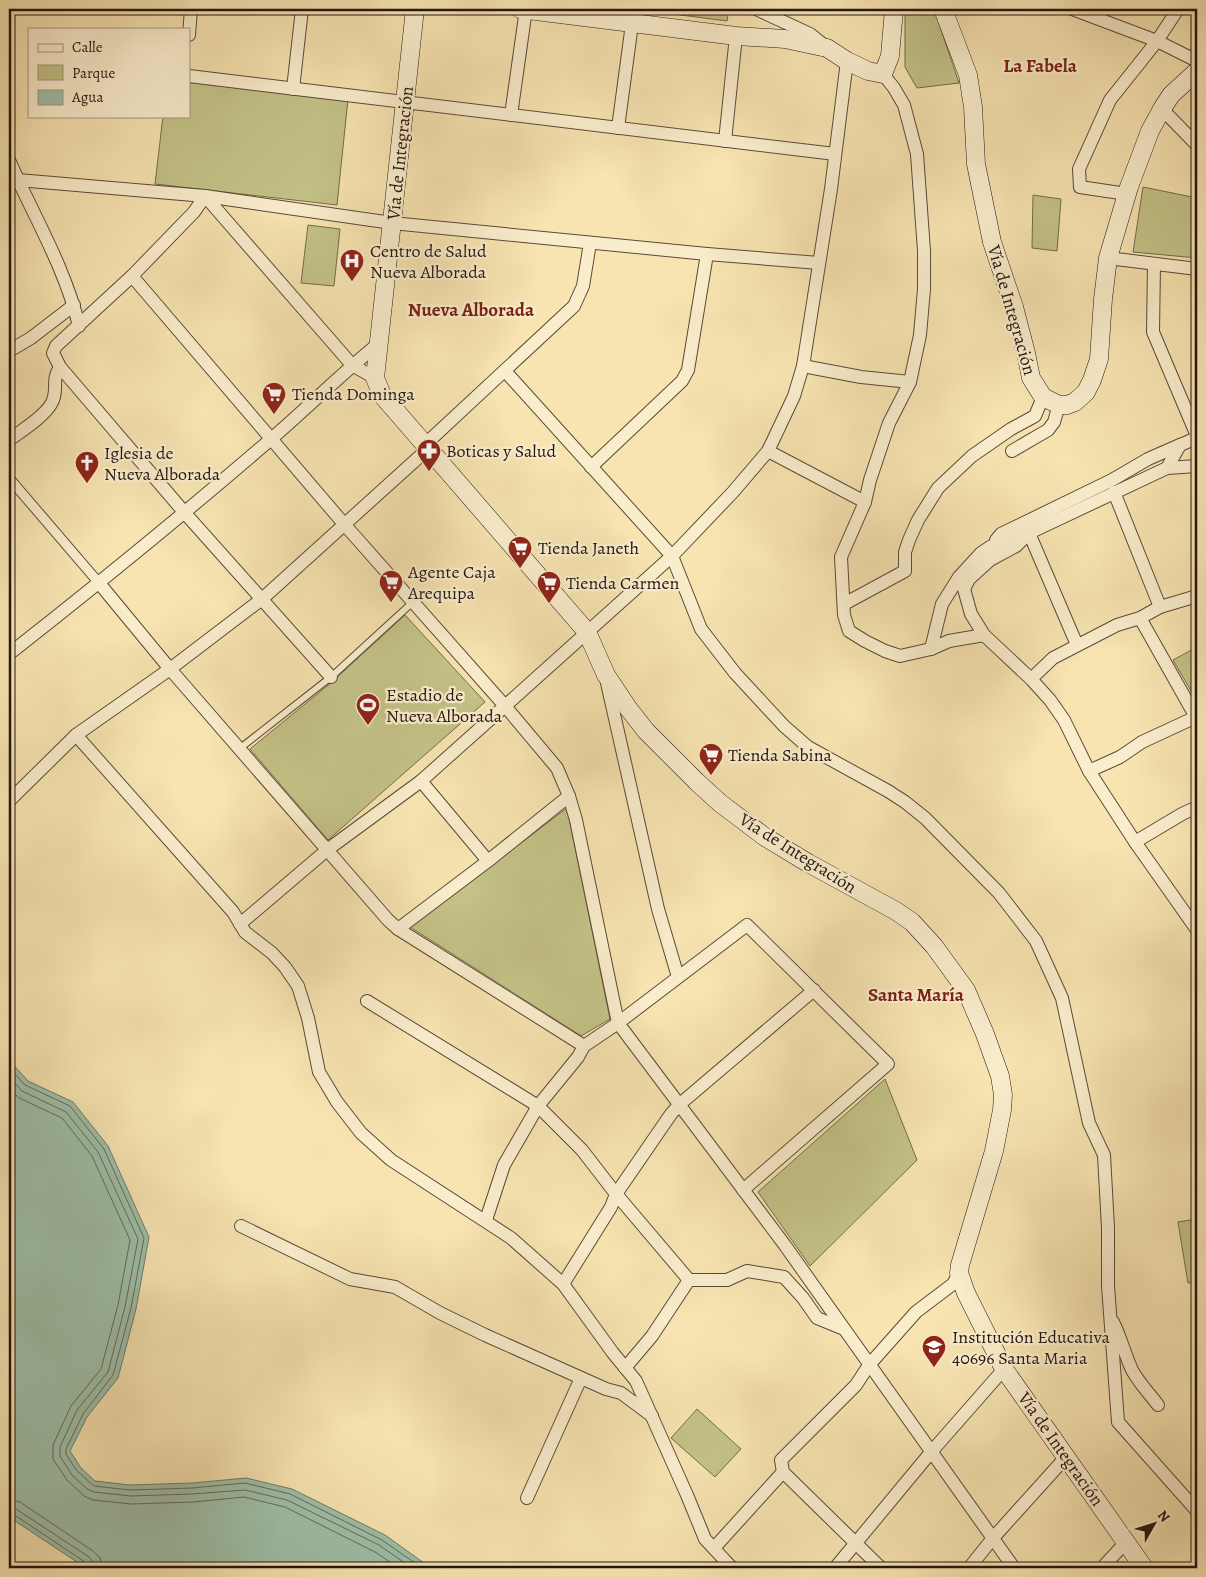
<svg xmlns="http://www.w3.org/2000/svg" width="1206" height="1577" viewBox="0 0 1206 1577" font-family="Alegreya,serif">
  <rect width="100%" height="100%" fill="#f7e4b1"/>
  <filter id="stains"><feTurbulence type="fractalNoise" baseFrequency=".004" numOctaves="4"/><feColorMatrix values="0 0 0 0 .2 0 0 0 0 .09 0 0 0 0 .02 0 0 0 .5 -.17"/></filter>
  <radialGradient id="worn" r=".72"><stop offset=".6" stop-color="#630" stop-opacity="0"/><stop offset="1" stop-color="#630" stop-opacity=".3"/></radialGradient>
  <g fill="#c3c287" stroke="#746c4c">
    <path d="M642,9h87l-2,12 -85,-11z"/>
    <path d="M905,9h29l25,74 -42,5 -12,-21z"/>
    <path d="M189,81l159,18 -11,106 -182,-21 8,-68h26z"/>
    <path d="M1143,187l54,11v60l-64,-6z"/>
    <path d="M1033,195l28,4 -4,52 -25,-3z"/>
    <path d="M308,225l32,4 -6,57 -33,-3z"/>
    <path d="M405,615l80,87 -157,138 -78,-91 82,-67z"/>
    <path d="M1197,647v54l-24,-41z"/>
    <path d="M567,808l43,211 -29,17 -171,-109z"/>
    <path d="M885,1079l32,81 -107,106 -52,-74z"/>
    <path d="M1197,1219v63l-9,1 -10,-61z"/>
    <path d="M697,1409l44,40 -26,28 -44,-39z"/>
  </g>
  <path fill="#9ebfa8" stroke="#6d7b6b" d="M9,1060l19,21 45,21 35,44 41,91 -13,72 -18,69 -31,39 -17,34 11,17 14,13 35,4 62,-2 54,-5 46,11 93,46 46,33h-345l-77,-51z"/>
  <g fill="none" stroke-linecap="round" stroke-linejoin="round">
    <g stroke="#616a5c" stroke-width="1">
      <path d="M9,1068l16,17 45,21 34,43 40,89 -13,70 -18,67 -30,39 -17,35v5l11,17 17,15 36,4 62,-2 53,-5 45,11 92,46 40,28"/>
      <path d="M9,1077l13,14 44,21 32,40 40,87 -13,68 -17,65 -31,38 -17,37v9l12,19 15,14 7,3 37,4 61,-2 53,-4 42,10 92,45 33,23"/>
      <path d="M9,1088l10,10 43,20 30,38 38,84 -12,65 -17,64 -30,37 -18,39v14l14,21 17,16 9,4 38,4 62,-2 51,-5 41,10 90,45 24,16"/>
      <path d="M9,1499l11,3 73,49 7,7 2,10"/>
      <path d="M9,1507l7,2 73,48 4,5 1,6"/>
      <path d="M9,1513l4,1 72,48 3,6"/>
    </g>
    <defs>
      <path id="service" d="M239,749l92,-72 82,-75"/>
      <path id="pedestrian" d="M9,478l90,105"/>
      <g id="minor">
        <path d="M756,9l54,25 15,12"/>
        <path d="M1072,9l85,32 40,20"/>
        <path d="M189,35l2,-26"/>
        <path d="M883,74l11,14 10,17 13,49 7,97v38l-4,46 -10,47 -21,41 -19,57 -5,22 -24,55 3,58 5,16 16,10 20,10 15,5 31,-7 18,-8 35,-6 47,44 19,21 14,20 25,51 46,71 62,88"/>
        <path d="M189,76l646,78"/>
        <path d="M293,89l9,-80"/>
        <path d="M1162,109l35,36"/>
        <path d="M511,115l15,-106"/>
        <path d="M618,128l16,-119"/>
        <path d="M725,141l11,-105"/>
        <path d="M9,160c24,55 56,107 70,166"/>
        <path d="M18,180l187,16 187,27 315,31 112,9"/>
        <path d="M1127,194l-47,-7 -1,-18 31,-69 47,-59 21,-32"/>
        <path d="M1108,258l89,11"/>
        <path d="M1154,264l-1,68 44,104"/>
        <path d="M132,276l212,248 161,182 52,62 12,28 7,24 42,203 166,221 230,324"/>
        <path d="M9,351l22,-13 43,-33"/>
        <path d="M803,366l58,11 49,5"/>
        <path d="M505,371l167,185 29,73 34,44 49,53 24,21 80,44 17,11 20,16 74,75 37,48 26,57 27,125 15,32 4,73v58l10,136 79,89"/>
        <path d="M9,440c12,-9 42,-27 45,-43 3,-13 -2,-17 6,-30"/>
        <path d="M768,451l97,51"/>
        <path d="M1012,451l36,-21 6,-8 5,-17"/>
        <path d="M591,467l91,-86 6,-11 19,-116"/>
        <path d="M1167,468l30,-2"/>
        <path d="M1114,492l46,115"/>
        <path d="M996,540l5,-6 111,-54 36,-21 32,-14"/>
        <path d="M99,583l71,86 218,251 10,9 186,117"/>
        <path d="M844,604l61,-33v-19l4,-12 9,-20 20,-32 34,-32 39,-27 24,-13 8,-19"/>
        <path d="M1140,618l57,101"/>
        <path d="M984,635l-13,-21 -7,-25 5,-10 21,-19 26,-14 13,-13 48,112"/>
        <path d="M931,649l11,-45 17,-27 22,-24 9,-6 39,-14 138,-65 13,-23 17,-7"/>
        <path d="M9,654c88,-69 175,-140 261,-214 36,-31 70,-65 107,-95"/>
        <path d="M331,677l-147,-165 -124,-145 -7,-14 3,-7 76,-70 62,-64 11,-16 147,169 23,13"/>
        <path d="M1031,679l22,-21 64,-33 23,-7 20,-11 37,-11"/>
        <path d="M607,683l51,226 20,68"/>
        <path d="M76,735l157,177 12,20 27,21 13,14 13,19 10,32 11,54 18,30 24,31 30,27 120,78 52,46 50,69 23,28 51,114 18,44 27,29"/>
        <path d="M1089,771l31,-14 22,-15 54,-25"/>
        <path d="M421,781l67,80"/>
        <path d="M9,801l67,-66 94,-66 92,-70 167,-151 2,-9 143,-133 9,-20 7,-43"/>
        <path d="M1135,842l47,-28 15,-7"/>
        <path d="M240,924l87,-74 94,-69 84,-75 167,-150 61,-64 35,-41 26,-55 9,-30 28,-177 16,-128"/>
        <path d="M398,929l90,-68 81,-65"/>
        <path d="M367,1001l171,105 44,44 34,44 73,86"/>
        <path d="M486,1220l18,-55 34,-59 40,-49 6,-11 34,-23 129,-98 141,139 -145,126"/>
        <path d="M241,1226l109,53 45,8 45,26 45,22 121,54 15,4 31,23"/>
        <path d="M689,1280h38l20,-9 37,6 19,21 14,20 27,11"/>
        <path d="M563,1284l48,-77 5,-13 55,-80 9,-10 134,-114"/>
        <path d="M1113,1322c8,16 12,33 19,48 7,13 17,23 26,35"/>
        <path d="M625,1368l27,-32 37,-56"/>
        <path d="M527,1498l54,-120"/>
        <path d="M714,1548l69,-76"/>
        <path d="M835,1568l97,-117 72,-82"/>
        <path d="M881,1568l-98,-96 -2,-12 75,-75 13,-20 47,-53 37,-28 6,-11"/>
        <path d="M969,1568l24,-30 74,-82"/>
        <path d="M1102,1568l24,-26"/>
      </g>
      <g id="secondary">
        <path d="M415,9l-40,369 7,17 205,237 19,43 22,33 18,23 51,51 23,21 45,34 43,26 88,48 16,11 22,24 32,44 19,44 15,42 3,19 -1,15 -8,41 -34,114 -1,8 7,20 38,76 140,199"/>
        <path d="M520,9l216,27 49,3 42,9 20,13 21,10 15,3 7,-18 4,-47"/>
        <path d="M943,9l25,66 5,32 3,57 16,78 22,65 12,46 5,25 12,19 16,8h8l8,-3 11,-10 6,-12 7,-21 4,-60 5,-41 21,-71 21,-56 12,-22 9,-14 26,-24"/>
      </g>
    </defs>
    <use href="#service" stroke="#594a38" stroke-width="8"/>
    <use href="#pedestrian" stroke="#594a38" stroke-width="11"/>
    <use href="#minor" stroke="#594a38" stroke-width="14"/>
    <use href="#secondary" stroke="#241610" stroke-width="19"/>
    <use href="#service" stroke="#faedcc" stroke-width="6"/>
    <use href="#pedestrian" stroke="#faedcc" stroke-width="9"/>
    <use href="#minor" stroke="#faedcc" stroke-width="12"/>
    <use href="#secondary" stroke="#faedcc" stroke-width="18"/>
  </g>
  <defs>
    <symbol id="hospital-pin" viewBox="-11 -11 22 30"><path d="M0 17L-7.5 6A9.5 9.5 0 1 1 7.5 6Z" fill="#8f2418" stroke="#faedcc"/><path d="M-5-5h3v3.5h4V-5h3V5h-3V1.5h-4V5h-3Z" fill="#fff"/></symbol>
    <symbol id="supermarket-pin" viewBox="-11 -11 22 30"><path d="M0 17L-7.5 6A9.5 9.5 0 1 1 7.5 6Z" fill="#8f2418" stroke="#faedcc"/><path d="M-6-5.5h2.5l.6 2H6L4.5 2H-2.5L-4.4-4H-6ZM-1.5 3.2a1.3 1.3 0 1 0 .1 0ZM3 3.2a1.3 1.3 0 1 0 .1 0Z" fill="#fff"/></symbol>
    <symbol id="pharmacy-pin" viewBox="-11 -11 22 30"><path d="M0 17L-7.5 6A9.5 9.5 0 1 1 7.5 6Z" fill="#8f2418" stroke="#faedcc"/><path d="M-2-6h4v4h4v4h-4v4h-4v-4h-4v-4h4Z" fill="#fff"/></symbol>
    <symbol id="church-pin" viewBox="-11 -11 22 30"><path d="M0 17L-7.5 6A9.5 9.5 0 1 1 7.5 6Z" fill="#8f2418" stroke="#faedcc"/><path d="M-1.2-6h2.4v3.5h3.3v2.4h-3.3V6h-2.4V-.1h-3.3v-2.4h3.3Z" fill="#fff"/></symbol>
    <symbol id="stadium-pin" viewBox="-11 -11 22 30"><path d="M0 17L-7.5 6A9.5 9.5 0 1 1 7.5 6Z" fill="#8f2418" stroke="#faedcc"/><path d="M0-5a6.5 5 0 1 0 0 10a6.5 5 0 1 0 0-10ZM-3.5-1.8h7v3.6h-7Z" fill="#fff"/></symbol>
    <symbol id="school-pin" viewBox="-11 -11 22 30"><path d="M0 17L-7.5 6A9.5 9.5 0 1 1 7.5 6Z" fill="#8f2418" stroke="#faedcc"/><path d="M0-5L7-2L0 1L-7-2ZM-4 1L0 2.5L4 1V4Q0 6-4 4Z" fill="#fff"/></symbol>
  </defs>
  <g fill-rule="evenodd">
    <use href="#hospital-pin" x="338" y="247" width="28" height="38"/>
    <use href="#supermarket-pin" x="260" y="380" width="28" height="38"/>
    <use href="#pharmacy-pin" x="415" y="437" width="28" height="38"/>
    <use href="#church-pin" x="73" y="449" width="28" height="38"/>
    <use href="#supermarket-pin" x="506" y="534" width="28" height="38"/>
    <use href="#supermarket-pin" x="377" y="568" width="28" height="38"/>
    <use href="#supermarket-pin" x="535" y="569" width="28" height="38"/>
    <use href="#stadium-pin" x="354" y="691" width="28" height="38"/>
    <use href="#supermarket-pin" x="697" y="741" width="28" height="38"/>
    <use href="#school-pin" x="920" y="1333" width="28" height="38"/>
  </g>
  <g text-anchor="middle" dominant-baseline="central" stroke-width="4.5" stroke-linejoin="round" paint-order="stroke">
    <g font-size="18" fill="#241610" stroke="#faedcc">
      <text transform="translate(400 153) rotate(-84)">Vía de Integración</text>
      <text transform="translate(1012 310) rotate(74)">Vía de Integración</text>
      <text transform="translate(798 853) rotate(32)">Vía de Integración</text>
      <text transform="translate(1061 1449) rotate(55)">Vía de Integración</text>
    </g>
    <g font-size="18" fill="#241610" stroke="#faedcc" text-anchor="start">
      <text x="370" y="251">Centro de Salud<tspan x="370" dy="21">Nueva Alborada</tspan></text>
      <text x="292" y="394">Tienda Dominga</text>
      <text x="446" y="451">Boticas y Salud</text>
      <text x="104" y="453">Iglesia de<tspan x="104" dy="21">Nueva Alborada</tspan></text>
      <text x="538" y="548">Tienda Janeth</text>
      <text x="408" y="572">Agente Caja<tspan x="408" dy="21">Arequipa</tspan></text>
      <text x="566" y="583">Tienda Carmen</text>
      <text x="386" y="695">Estadio de<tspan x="386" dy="21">Nueva Alborada</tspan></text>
      <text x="728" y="755">Tienda Sabina</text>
      <text x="952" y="1337">Institución Educativa<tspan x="952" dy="21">40696 Santa Maria</tspan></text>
    </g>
    <g font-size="19" font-weight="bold" fill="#7a1f14" stroke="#faedcc">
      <text x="1040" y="66">La Fabela</text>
      <text x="471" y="310">Nueva Alborada</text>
      <text x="916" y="995">Santa María</text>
    </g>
  </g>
  <rect width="1206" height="1577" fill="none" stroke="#f7e4b1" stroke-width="30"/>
  <rect x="10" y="10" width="1186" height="1557" fill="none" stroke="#241610" stroke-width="2.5"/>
  <rect x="15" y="15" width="1176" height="1547" fill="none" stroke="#241610"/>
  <rect x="28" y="28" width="162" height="90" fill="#faedcc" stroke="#a49781"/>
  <rect x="38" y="44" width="25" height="8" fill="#faedcc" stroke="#a49781"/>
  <text x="72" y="52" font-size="15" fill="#241610">Calle</text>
  <rect x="38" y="65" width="25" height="15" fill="#c3c287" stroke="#a49781"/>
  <text x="72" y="78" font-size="15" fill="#241610">Parque</text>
  <rect x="38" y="90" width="25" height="15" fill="#9ebfa8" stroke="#a49781"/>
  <text x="72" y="102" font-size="15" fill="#241610">Agua</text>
  <g transform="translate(1154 1524) rotate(51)" stroke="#faedcc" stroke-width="4" paint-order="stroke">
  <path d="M0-4L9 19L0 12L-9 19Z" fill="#241610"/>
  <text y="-8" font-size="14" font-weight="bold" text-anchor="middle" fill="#241610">N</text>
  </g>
  <rect width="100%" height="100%" filter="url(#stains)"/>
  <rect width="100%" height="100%" fill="url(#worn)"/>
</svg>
